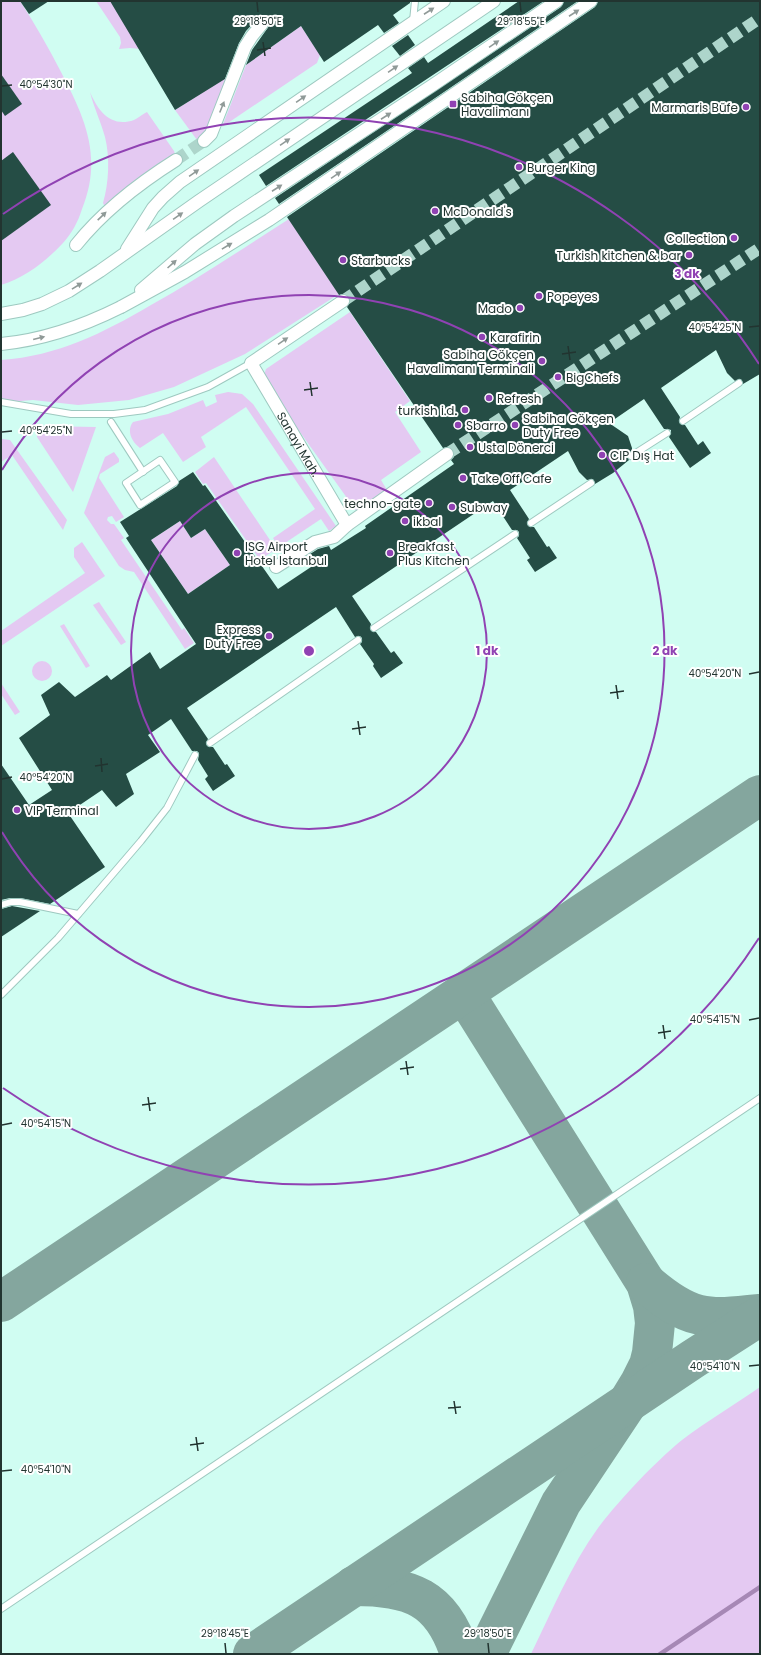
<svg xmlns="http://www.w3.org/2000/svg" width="761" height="1655" viewBox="0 0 761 1655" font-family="Poppins,sans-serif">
  <rect width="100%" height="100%" fill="#d0fdf2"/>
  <g fill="#e4c9f2">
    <path d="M1,1h19c15,23 28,46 41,71 24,46 42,85 21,137 -4,13 -10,24 -19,34 -18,19 -37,34 -62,42z"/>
    <path d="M96,1h20l25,48 -11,-1 -11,1 2,-6 -1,-6z"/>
    <path d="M301,26l19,29 -3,8 -95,64 24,-62z"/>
    <path d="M227,77l-19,50 -4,7 -7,6 -22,-30z"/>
    <path d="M90,92c8,19 21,36 44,28 4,-2 9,-6 13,-8l27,39 1,3 -69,52 -2,-1 -1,-2c6,-20 7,-46 2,-66 -4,-15 -11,-29 -15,-45z"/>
    <path d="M289,219l50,75 -94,60 -71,33 -45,13 -51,5 -45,-5 -24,2 -8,-1v-41c57,-4 102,-27 150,-55 47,-26 92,-57 138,-86z"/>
    <path d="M350,312l60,89 -15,11 26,40 -40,28 6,10 -30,22 -87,-122 -6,-15 2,-6z"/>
    <path d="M228,392l14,2 11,10 83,122 -7,5 -8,-12 -42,28 -6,-9 42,-29 -69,-102 -45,30 5,10 -23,15 -20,-29 -23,15c-8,-6 -14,-17 -7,-26l35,-8 35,-14 3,7 11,-5 -2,-7z"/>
    <path d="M42,426l54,1 -23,65 -36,-55v-5z"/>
    <path d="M2,439l8,1 57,80 -4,10 -51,-75 -11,7v-22z"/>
    <path d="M114,452l5,7v3l-19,12 -1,4 25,39 -8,5 -4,-6 -4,1 -1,3 4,4h3l10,14 -3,2 61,90 2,-2 10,15 -9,6 -51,-77 -9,-2 -6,-4 -35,-53 21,-56z"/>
    <path d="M214,457l62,92 -16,11 -54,-77 -3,1 -8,-12z"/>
    <path d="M180,521l11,17 14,-9 25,36 -42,29 -37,-54z"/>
    <path d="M82,542l23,34 -104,70v-15l84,-58 -11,-16v-9z"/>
    <path d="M99,602l27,40 -5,3 -28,-40z"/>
    <path d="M64,624l26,42 -4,2 -26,-42z"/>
    <circle cx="42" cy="671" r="10"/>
    <path d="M1,683l19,29 -5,3 -14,-21z"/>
    <path d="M760,1387v267h-229c21,-43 39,-87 67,-126 22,-29 56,-65 84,-88 25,-19 52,-35 78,-53z"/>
  </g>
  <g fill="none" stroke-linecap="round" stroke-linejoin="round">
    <path stroke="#a688b5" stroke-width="4.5" d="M660,1654l100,-67"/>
    <g stroke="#84a69e" stroke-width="40">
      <path d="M464,993l182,290 7,23 2,17 -3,30 -3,12 -9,18 -11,18 -68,102 -75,151"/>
      <path d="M646,1283c43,37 59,37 114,31"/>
      <path d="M1,1302l759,-507"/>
      <path d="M354,1586c56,0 88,11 106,68"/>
      <path d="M253,1654l440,-295 67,-43"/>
    </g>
  </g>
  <g fill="#254d45" fill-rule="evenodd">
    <path d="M20,1h29l-20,13z"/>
    <path d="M110,1h300v2l-17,12 6,8 -15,10 -6,-8 -54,37 -23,-36 -55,39 6,-15 17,-24 -2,-7 -4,-2h-4l-13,14 -7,12 -14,36 -50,31z"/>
    <path d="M519,1h25l-278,185 -7,-11 153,-102 -4,-5 16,-11 4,6z"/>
    <path d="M564,1h14l-299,203 -4,-6 286,-191z"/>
    <path d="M598,1h162v373l-17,10 -2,-5 -6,2 -8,-8 -11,-23 -55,38 19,29 -1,4 1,3 5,1 13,20 5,-4 8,12 -21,15 -21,-31 2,-4v-3l-4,-1h-3l-20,-30 -35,24 19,13 4,12v2l-5,6 2,4 -16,13 -18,11 -2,-5 -6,1 -8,-8 -11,-21 -58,39 19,29 -2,4 1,3 3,1h3l13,20 2,-1 8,12 -22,14 -8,-12 3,-2 -13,-20 2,-2v-4l-2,-2h-5l-19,-29 -141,95 19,28 -1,4 1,3 5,1 15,21 3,-2 9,12 -22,15 -8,-12 1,-2 -14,-20 2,-2v-4l-2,-2 -5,1 -19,-30 -149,101 21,31 -2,4 1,3 3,1h3l12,18 2,-1 8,12 -22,15 -8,-12 3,-3 -10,-16 1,-7 -2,-2h-5l-21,-32 -23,16 12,17 -34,22 8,20 -18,13 -14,-17 -34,23 37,54 -55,37 -30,-6h-10l-9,2v-136l28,41 23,-15 -33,-52 31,-23 -9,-20 18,-13 16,15 32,-22 4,5 39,-28 10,17 36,-25 -70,-106 3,-2 -9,-14 57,-36 2,-5 14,-9 10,14 2,-1 73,104 39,-26 -7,-9 8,-5 11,-3 2,4 35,-22 -1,-2 89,-62 -3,-4 3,-3 -1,-7 -3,-3 -7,1 -96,-141 3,-6 -1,-4 -6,-3 -4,1 -52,-78 308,-210zM180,521l11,17 14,-9 25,36 -42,29 -37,-54z"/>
    <path d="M408,35l7,10 -15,11 -8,-10z"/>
    <path d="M1,74l21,30 -17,12 -4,-6z"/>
    <path d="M13,152l38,53 -50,36v-80z"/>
    <path d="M12,906l28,5 -39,26v-28z"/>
  </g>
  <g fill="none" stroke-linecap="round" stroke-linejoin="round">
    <g stroke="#add5cb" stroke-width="12" stroke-dasharray="12 6" stroke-linecap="butt">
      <path d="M176,160l28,-19"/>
      <path d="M343,301l417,-283"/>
      <path d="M447,454l313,-206"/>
    </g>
    <defs>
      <g id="lane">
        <path d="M413,21l2,-20"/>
        <path d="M1,402l70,12h43l31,-4 63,-23 43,-24"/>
        <path d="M683,421l56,-38"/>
        <path d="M111,422l32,50"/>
        <path d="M631,456l36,-23"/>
        <path d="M160,460l15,22 -35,23 -14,-22z"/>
        <path d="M531,523l60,-40"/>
        <path d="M374,628l141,-94"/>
        <path d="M210,743l148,-103"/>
        <path d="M1,905l10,-3h9l58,12"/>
        <path d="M1,995l57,-57 83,-97 26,-33 28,-53"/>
        <path d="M1,1609l759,-511"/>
      </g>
      <g id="street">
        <path d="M204,141l7,-7 34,-87 7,-11 10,-12"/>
        <path d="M76,245c28,-35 62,-61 100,-85"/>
        <path d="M127,249l26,-41 10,-11 17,-15 264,-181"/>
        <path d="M141,290l54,-46 39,-28 199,-131 124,-84"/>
        <path id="s1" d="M343,301l-92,62 96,162"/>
        <path d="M121,307l64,-35 84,-52 322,-219"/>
        <path d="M1,314l22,-4 19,-6 27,-13 31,-20 99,-70 295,-200"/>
        <path d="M276,567l39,-25 19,-5 13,-12 100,-71"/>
      </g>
    </defs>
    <use href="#lane" stroke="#9ec9c0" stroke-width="8"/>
    <use href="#street" stroke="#9ec9c0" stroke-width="14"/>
    <use href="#lane" stroke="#fff" stroke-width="6"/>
    <use href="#street" stroke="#fff" stroke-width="12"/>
    <defs>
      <path id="street-bridge" d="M1,344c42,-4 82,-18 120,-37"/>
    </defs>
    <use href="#street-bridge" stroke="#9ec9c0" stroke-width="14" stroke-linecap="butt"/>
    <use href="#street-bridge" stroke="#fff" stroke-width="12"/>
  </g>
  <defs><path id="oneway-solid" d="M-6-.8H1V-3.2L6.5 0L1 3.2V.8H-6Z"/></defs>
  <g fill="#909a98">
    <use href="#oneway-solid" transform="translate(429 11) rotate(-33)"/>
    <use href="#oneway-solid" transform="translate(574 13) rotate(-33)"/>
    <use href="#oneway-solid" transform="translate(494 44) rotate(-34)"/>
    <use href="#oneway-solid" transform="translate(393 69) rotate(-34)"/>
    <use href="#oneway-solid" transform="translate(301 99) rotate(-35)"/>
    <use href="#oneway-solid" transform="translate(222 107) rotate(-68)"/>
    <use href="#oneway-solid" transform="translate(386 116) rotate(-33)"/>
    <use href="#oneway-solid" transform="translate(285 142) rotate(-34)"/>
    <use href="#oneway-solid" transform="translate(194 173) rotate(-35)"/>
    <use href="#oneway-solid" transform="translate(336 175) rotate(-34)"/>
    <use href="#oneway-solid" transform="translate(277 188) rotate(-33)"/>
    <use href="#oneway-solid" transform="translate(102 216) rotate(-44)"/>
    <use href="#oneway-solid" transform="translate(178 216) rotate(-35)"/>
    <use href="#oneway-solid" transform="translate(227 246) rotate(-31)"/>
    <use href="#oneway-solid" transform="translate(172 264) rotate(-42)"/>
    <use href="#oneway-solid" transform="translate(77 286) rotate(-32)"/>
    <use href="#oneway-solid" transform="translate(39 338) rotate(-14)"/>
    <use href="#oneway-solid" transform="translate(283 341) rotate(-34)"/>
  </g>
  <path fill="none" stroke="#223430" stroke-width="1.5" d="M257,2l1,10M520,2l1,10M263,42l2,14M257,50l14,-2M2,86l10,-1M749,327l10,-1M568,346l2,14M562,354l14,-2M310,382l2,14M304,390l14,-2M2,432l10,-1M749,674l10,-2M616,685l2,14M610,693l14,-2M358,721l2,14M352,729l14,-2M101,758l1,14M95,766l13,-2M2,779l10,-2M749,1020l10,-2M663,1025l2,14M658,1033l13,-2M406,1061l2,14M400,1069l14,-2M148,1097l2,14M142,1105l14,-2M2,1125l10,-2M749,1366l10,-1M454,1401l2,13M448,1408l13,-1M196,1437l2,14M190,1445l14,-2M2,1471l10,-1M225,1643l1,10M488,1643l1,10"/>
  <g fill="none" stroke="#9042b3" stroke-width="2">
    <circle cx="309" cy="651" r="178"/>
    <path d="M2 470A356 356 0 1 1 2 832"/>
    <path d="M759 938A534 534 0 0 1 3 1088M3 214A534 534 0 0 1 759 364"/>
  </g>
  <g fill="#9042b3" stroke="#fff" stroke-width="1.5">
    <rect x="449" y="100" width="8" height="8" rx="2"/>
    <circle cx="746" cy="107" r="4"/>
    <circle cx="519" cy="167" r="4"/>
    <circle cx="435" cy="211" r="4"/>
    <circle cx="734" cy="238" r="4"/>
    <circle cx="689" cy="255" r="4"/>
    <circle cx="343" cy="260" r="4"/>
    <circle cx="539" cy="296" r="4"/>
    <circle cx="520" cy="308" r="4"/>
    <circle cx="482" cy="337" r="4"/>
    <circle cx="542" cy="361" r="4"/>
    <circle cx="558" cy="377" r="4"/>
    <circle cx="489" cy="398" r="4"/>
    <circle cx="465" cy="410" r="4"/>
    <circle cx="458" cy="425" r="4"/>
    <circle cx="515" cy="425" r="4"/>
    <circle cx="470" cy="447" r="4"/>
    <circle cx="602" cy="455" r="4"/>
    <circle cx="463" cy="478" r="4"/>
    <circle cx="429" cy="503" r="4"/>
    <circle cx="452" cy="507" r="4"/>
    <circle cx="405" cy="521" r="4"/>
    <circle cx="237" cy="553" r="4"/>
    <circle cx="390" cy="553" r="4"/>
    <circle cx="269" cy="636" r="4"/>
    <circle cx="17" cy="810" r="4"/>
  </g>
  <g text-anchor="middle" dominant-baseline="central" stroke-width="4" stroke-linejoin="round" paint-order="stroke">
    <g font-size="12" fill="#223430" stroke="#fff" text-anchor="start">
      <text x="461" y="97">Sabiha Gökçen<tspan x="461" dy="14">Havalimanı</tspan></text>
      <text x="738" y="107" text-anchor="end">Marmaris Büfe</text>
      <text x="527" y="167">Burger King</text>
      <text x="443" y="211">McDonald's</text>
      <text x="726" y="238" text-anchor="end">Collection</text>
      <text x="681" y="255" text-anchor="end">Turkish kitchen &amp; bar</text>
      <text x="351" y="260">Starbucks</text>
      <text x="547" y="296">Popeyes</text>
      <text x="512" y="308" text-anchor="end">Mado</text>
      <text x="490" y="337">Karafirin</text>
      <text x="534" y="354" text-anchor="end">Sabiha Gökçen<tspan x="534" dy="14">Havalimanı Terminali</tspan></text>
      <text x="566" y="377">BigChefs</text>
      <text x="497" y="398">Refresh</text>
      <text x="457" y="410" text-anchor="end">turkish i.d.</text>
      <text x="523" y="418">Sabiha Gökçen<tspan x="523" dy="14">Duty Free</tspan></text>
      <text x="466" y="425">Sbarro</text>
      <text x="478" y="447">Usta Dönerci</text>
      <text x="610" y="455">CIP Dış Hat</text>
      <text x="471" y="478">Take Off Cafe</text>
      <text x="421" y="503" text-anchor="end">techno-gate</text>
      <text x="460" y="507">Subway</text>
      <text x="413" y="521">ikbal</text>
      <text x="245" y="546">ISG Airport<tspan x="245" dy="14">Hotel Istanbul</tspan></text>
      <text x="398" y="546">Breakfast<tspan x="398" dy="14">Plus Kitchen</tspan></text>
      <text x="261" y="629" text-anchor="end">Express<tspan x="261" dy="14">Duty Free</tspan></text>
      <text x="25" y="810">VIP Terminal</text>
    </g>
    <g font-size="12" fill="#223430" stroke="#fff">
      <text stroke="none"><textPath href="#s1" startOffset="205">Sanayi Mah.</textPath></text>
    </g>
  </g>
  <g font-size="10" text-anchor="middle" fill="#223430" stroke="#fff" stroke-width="4" stroke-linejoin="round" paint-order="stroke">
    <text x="258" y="25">29°18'50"E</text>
    <text x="521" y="25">29°18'55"E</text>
    <text x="46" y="88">40°54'30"N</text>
    <text x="715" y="331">40°54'25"N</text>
    <text x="46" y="434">40°54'25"N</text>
    <text x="715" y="677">40°54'20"N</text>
    <text x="46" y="781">40°54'20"N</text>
    <text x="715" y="1023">40°54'15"N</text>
    <text x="46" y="1127">40°54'15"N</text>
    <text x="715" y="1370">40°54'10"N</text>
    <text x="46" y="1473">40°54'10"N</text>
    <text x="225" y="1637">29°18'45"E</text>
    <text x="488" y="1637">29°18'50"E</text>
  </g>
  <circle cx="309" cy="651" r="6" fill="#9042b3" stroke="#fff" stroke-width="2"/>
  <g font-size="12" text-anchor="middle" font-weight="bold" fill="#9042b3" stroke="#fff" stroke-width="4" stroke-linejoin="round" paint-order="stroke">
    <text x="687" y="278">3 dk</text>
    <text x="487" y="655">1 dk</text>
    <text x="665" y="655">2 dk</text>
  </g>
  <rect width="761" height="1655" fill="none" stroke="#223430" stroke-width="4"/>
</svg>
